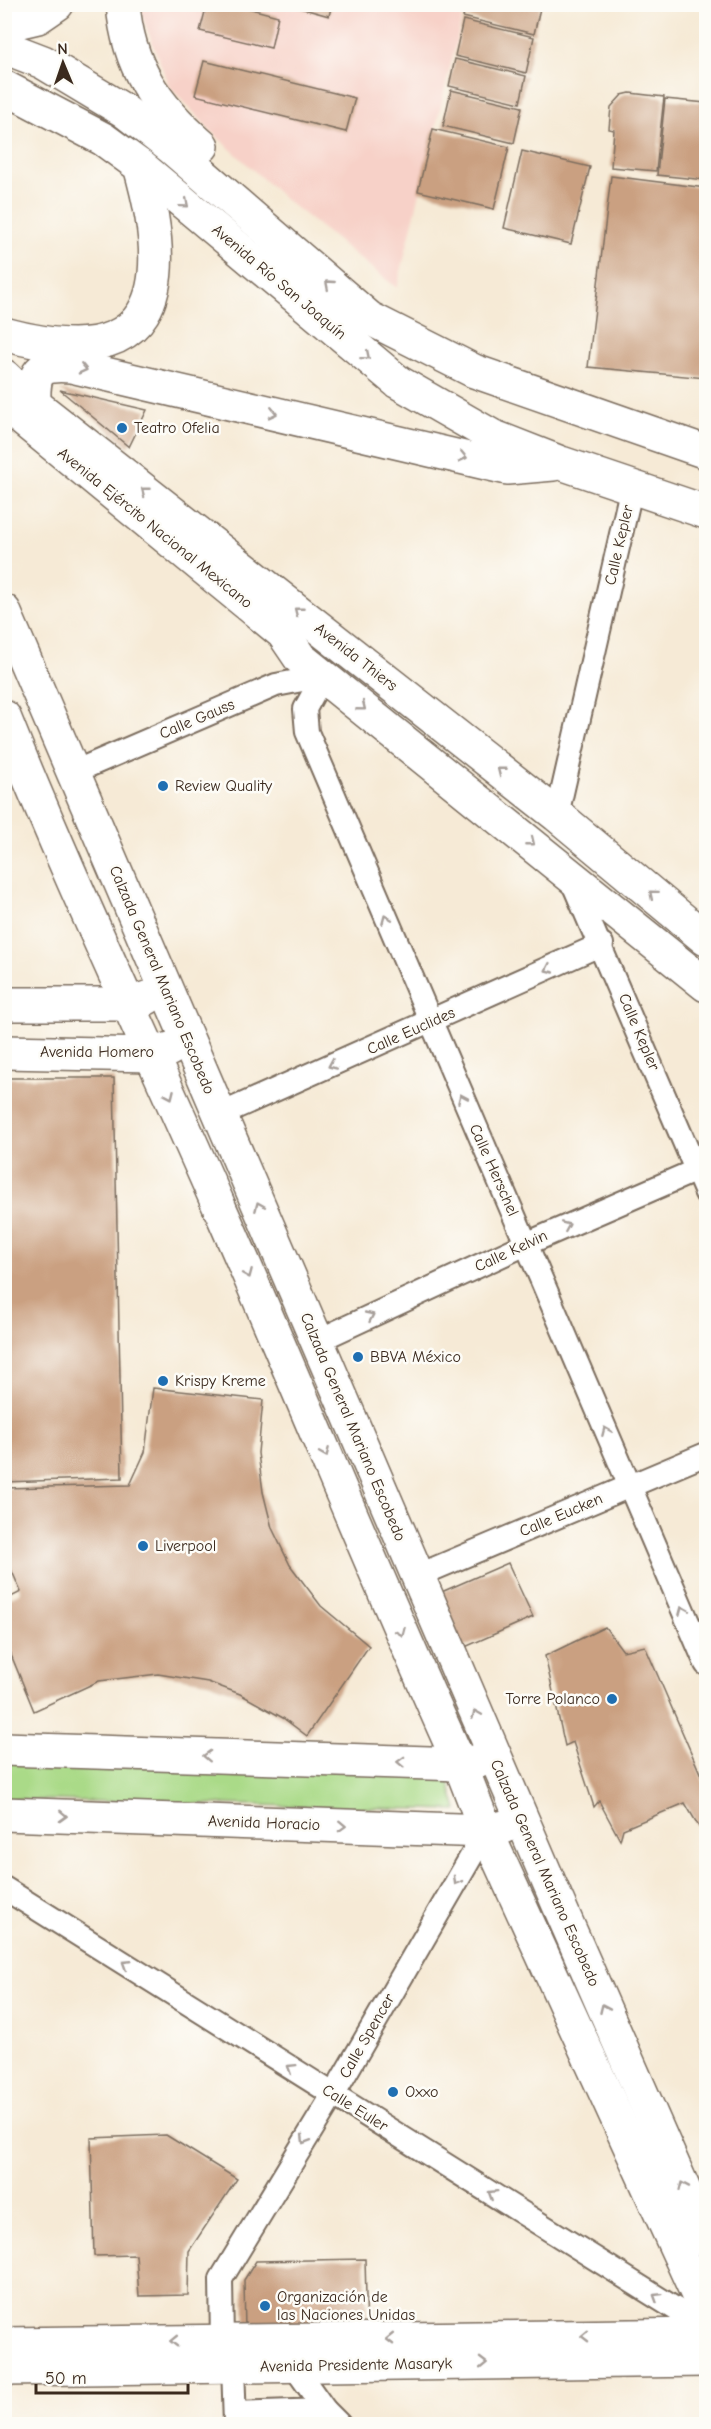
<svg xmlns="http://www.w3.org/2000/svg" width="711" height="2429" viewBox="0 0 711 2429" font-family="'Comic Neue',sans-serif">
  <rect width="100%" height="100%" fill="#fdfcf7"/>
  <filter id="ink" filterUnits="userSpaceOnUse"><feTurbulence type="fractalNoise" baseFrequency=".0167" numOctaves="2"/><feDisplacementMap in="SourceGraphic" scale="12" xChannelSelector="R" yChannelSelector="G"/><feConvolveMatrix kernelMatrix="1 2 1 2 8 2 1 2 1" color-interpolation-filters="sRGB"/></filter>
  <filter id="wash" filterUnits="userSpaceOnUse"><feTurbulence type="fractalNoise" baseFrequency=".008" numOctaves="4" result="noise"/><feDisplacementMap in="SourceGraphic" scale="24" xChannelSelector="R" yChannelSelector="G"/><feGaussianBlur stdDeviation="1.35" result="paint"/><feColorMatrix in="noise" values="0 0 0 0 0 0 0 0 0 0 0 0 0 0 0 0 0 1.4 0 .05"/><feComposite in="paint" operator="in"/></filter>
  <g filter="url(#wash)">
    <rect width="100%" height="100%" fill="#f6ead6"/>
    <path fill="#f7d1c8" d="M138,5h327l-68,283 -111,-88 -73,-67 -44,-47z"/>
    <path fill="#aada88" stroke="#728253" stroke-width="1.5" d="M5,1762l441,11 11,37 -452,-11z"/>
    <g id="blocks">
      <g fill="#caa081">
        <path d="M207,4h25l46,12 -7,32 -71,-17z"/>
        <path d="M286,4h46l-3,12z"/>
        <path d="M466,4h75l-7,30 -71,-17z"/>
        <path d="M463,20l71,17 -8,36 -71,-17z"/>
        <path d="M455,59l71,17 -6,27 -71,-17z"/>
        <path d="M204,61l151,37 -9,34 -151,-37z"/>
        <path d="M451,90l71,17 -8,36 -71,-17z"/>
        <path d="M630,93l34,4 -8,74 -45,-4 3,-37 -5,-1 2,-22 11,-12z"/>
        <path d="M665,99l41,4v77l-49,-5z"/>
        <path d="M433,129l76,18 -15,62 -76,-18z"/>
        <path d="M522,151l68,16 -19,77 -67,-16z"/>
        <path d="M611,176l95,12v60l-4,41 4,1v88l-118,-11z"/>
        <path d="M60,390l87,20 -18,37z"/>
        <path d="M4,1078h110l8,400 -118,4z"/>
        <path d="M153,1388l110,12 -5,53 5,39 9,36 18,37 31,41 48,40 -62,90 -24,-18 -43,-24 -32,-12 -50,-8 -59,7 -65,30 -29,-71v-40l16,-8 -10,-23h-7v-81l126,-3 15,-33z"/>
        <path d="M508,1563l25,54 -77,34 -19,-57z"/>
        <path d="M605,1627l18,24 22,-5 61,141v42l-4,3 -17,-29 -62,26 -3,11 -21,-39 -5,6 -21,-65 -8,4 -20,-90z"/>
        <path d="M166,2135l71,44 -48,72 -1,44 -49,1 -3,-41 -42,1 -3,-118z"/>
        <path d="M365,2259l2,75 -122,-3 -1,-51 12,-19z"/>
      </g>
    </g>
  </g>
  <g filter="url(#ink)">
    <use href="#blocks" fill-opacity="0" stroke="#7c6d5e" stroke-width="1.5"/>
    <g fill="none" stroke-linecap="round" stroke-linejoin="round">
      <defs>
        <g id="street">
          <path d="M323,676l-18,33 2,23 399,932"/>
          <path d="M74,772l202,-87 47,-9"/>
          <path d="M557,815l75,-329"/>
          <path d="M572,881l134,312"/>
          <path d="M219,1115l383,-171"/>
          <path d="M317,1341l209,-97 180,-78"/>
          <path d="M417,1576l289,-122"/>
          <path d="M4,1888l702,440"/>
          <path d="M222,2341l-1,-62 112,-184 153,-264"/>
          <path d="M293,2365l32,45 14,14"/>
          <path d="M233,2366l2,58"/>
          <path d="M235,2413l90,-3"/>
        </g>
        <g id="secondary">
          <path d="M123,4c5,63 33,102 79,142"/>
          <path d="M4,47l39,15 80,48 49,38 197,170 105,53 232,81"/>
          <path d="M140,166l258,216 94,54 69,27 145,49"/>
          <path d="M4,376l30,28 523,411 149,124"/>
          <path d="M34,404c-1,-32 4,-41 37,-38l436,102 46,-4"/>
          <path d="M4,611l554,1292 148,337"/>
          <path d="M4,717c67,167 145,329 217,494 81,184 156,370 239,553l26,67 220,482"/>
          <path d="M4,1004h125l18,-6"/>
          <path d="M4,1052l148,3 18,-6"/>
          <path d="M4,1749l456,15 19,-3"/>
          <path d="M4,1814l482,17 18,-4"/>
          <path d="M4,2344l702,-9"/>
          <path d="M4,2369l702,-9"/>
        </g>
        <path id="primary" d="M4,404l279,229 17,25 406,327"/>
        <g id="highway">
          <path d="M4,25l34,-8 19,-13"/>
          <path d="M4,87l99,52 37,27c36,126 17,210 -136,168"/>
        </g>
      </defs>
      <use href="#street" stroke="#7c6d5e" stroke-width="26"/>
      <use href="#secondary" stroke="#7c6d5e" stroke-width="36"/>
      <use href="#primary" stroke="#7c6d5e" stroke-width="36"/>
      <use href="#highway" stroke="#7c6d5e" stroke-width="36"/>
      <use href="#street" stroke="#fff" stroke-width="22"/>
      <use href="#secondary" stroke="#fff" stroke-width="33"/>
      <use href="#primary" stroke="#fff" stroke-width="33"/>
      <use href="#highway" stroke="#fff" stroke-width="33"/>
    </g>
    <defs><path id="oneway-chevron" d="M-2-3.5L2.5 0L-2 3.5" fill="none" stroke-width="1.6" stroke-linecap="round" stroke-linejoin="round" transform="scale(1.5)"/></defs>
    <g stroke="#a79f9a">
      <use href="#oneway-chevron" transform="translate(185 204) rotate(40)"/>
      <use href="#oneway-chevron" transform="translate(329 284) rotate(-139)"/>
      <use href="#oneway-chevron" transform="translate(366 356) rotate(40)"/>
      <use href="#oneway-chevron" transform="translate(83 369) rotate(13)"/>
      <use href="#oneway-chevron" transform="translate(273 413) rotate(13)"/>
      <use href="#oneway-chevron" transform="translate(463 457) rotate(13)"/>
      <use href="#oneway-chevron" transform="translate(145 491) rotate(-142)"/>
      <use href="#oneway-chevron" transform="translate(298 611) rotate(-142)"/>
      <use href="#oneway-chevron" transform="translate(362 707) rotate(39)"/>
      <use href="#oneway-chevron" transform="translate(501 771) rotate(-142)"/>
      <use href="#oneway-chevron" transform="translate(531 842) rotate(39)"/>
      <use href="#oneway-chevron" transform="translate(653 894) rotate(-140)"/>
      <use href="#oneway-chevron" transform="translate(386 919) rotate(-113)"/>
      <use href="#oneway-chevron" transform="translate(549 969) rotate(155)"/>
      <use href="#oneway-chevron" transform="translate(332 1065) rotate(156)"/>
      <use href="#oneway-chevron" transform="translate(170 1095) rotate(66)"/>
      <use href="#oneway-chevron" transform="translate(462 1098) rotate(-114)"/>
      <use href="#oneway-chevron" transform="translate(259 1206) rotate(-113)"/>
      <use href="#oneway-chevron" transform="translate(566 1226) rotate(-23)"/>
      <use href="#oneway-chevron" transform="translate(248 1274) rotate(67)"/>
      <use href="#oneway-chevron" transform="translate(370 1316) rotate(-25)"/>
      <use href="#oneway-chevron" transform="translate(606 1431) rotate(-113)"/>
      <use href="#oneway-chevron" transform="translate(325 1453) rotate(67)"/>
      <use href="#oneway-chevron" transform="translate(683 1610) rotate(-113)"/>
      <use href="#oneway-chevron" transform="translate(401 1632) rotate(67)"/>
      <use href="#oneway-chevron" transform="translate(476 1714) rotate(-113)"/>
      <use href="#oneway-chevron" transform="translate(207 1756) rotate(-178)"/>
      <use href="#oneway-chevron" transform="translate(401 1762) rotate(-178)"/>
      <use href="#oneway-chevron" transform="translate(63 1816) rotate(2)"/>
      <use href="#oneway-chevron" transform="translate(342 1826) rotate(2)"/>
      <use href="#oneway-chevron" transform="translate(457 1881) rotate(120)"/>
      <use href="#oneway-chevron" transform="translate(126 1964) rotate(-148)"/>
      <use href="#oneway-chevron" transform="translate(604 2008) rotate(-114)"/>
      <use href="#oneway-chevron" transform="translate(291 2068) rotate(-148)"/>
      <use href="#oneway-chevron" transform="translate(305 2140) rotate(121)"/>
      <use href="#oneway-chevron" transform="translate(683 2186) rotate(-114)"/>
      <use href="#oneway-chevron" transform="translate(492 2194) rotate(-148)"/>
      <use href="#oneway-chevron" transform="translate(657 2297) rotate(-148)"/>
      <use href="#oneway-chevron" transform="translate(585 2336) rotate(179)"/>
      <use href="#oneway-chevron" transform="translate(390 2339) rotate(179)"/>
      <use href="#oneway-chevron" transform="translate(174 2341) rotate(179)"/>
      <use href="#oneway-chevron" transform="translate(483 2363) rotate(-1)"/>
    </g>
  </g>
  <g fill="#1f6fb2" stroke="#fdfcf7" stroke-width="2">
    <circle cx="122" cy="428" r="6"/>
    <circle cx="163" cy="786" r="6"/>
    <circle cx="358" cy="1357" r="6"/>
    <circle cx="163" cy="1381" r="6"/>
    <circle cx="143" cy="1546" r="6"/>
    <circle cx="612" cy="1699" r="6"/>
    <circle cx="393" cy="2092" r="6"/>
    <circle cx="265" cy="2306" r="6"/>
  </g>
  <g text-anchor="middle" dominant-baseline="central" stroke-width="5" stroke-linejoin="round" paint-order="stroke">
    <g font-size="16" fill="#3b2a1e" stroke="#fdfcf7">
      <text transform="translate(279 282) rotate(40)">Avenida Río San Joaquín</text>
      <text transform="translate(155 528) rotate(39)">Avenida Ejército Nacional Mexicano</text>
      <text transform="translate(619 545) rotate(-77)">Calle Kepler</text>
      <text transform="translate(356 657) rotate(38)">Avenida Thiers</text>
      <text transform="translate(197 719) rotate(-23)">Calle Gauss</text>
      <text transform="translate(162 980) rotate(67)">Calzada General Mariano Escobedo</text>
      <text transform="translate(411 1031) rotate(-24)">Calle Euclides</text>
      <text transform="translate(639 1032) rotate(67)">Calle Kepler</text>
      <text x="97" y="1052">Avenida Homero</text>
      <text transform="translate(494 1170) rotate(66)">Calle Herschel</text>
      <text transform="translate(511 1251) rotate(-25)">Calle Kelvin</text>
      <text transform="translate(353 1427) rotate(67)">Calzada General Mariano Escobedo</text>
      <text transform="translate(561 1515) rotate(-23)">Calle Eucken</text>
      <text transform="translate(264 1823) rotate(2)">Avenida Horacio</text>
      <text transform="translate(545 1873) rotate(66)">Calzada General Mariano Escobedo</text>
      <text transform="translate(367 2036) rotate(-60)">Calle Spencer</text>
      <text transform="translate(355 2108) rotate(32)">Calle Euler</text>
      <text transform="translate(356 2365) rotate(-1)">Avenida Presidente Masaryk</text>
    </g>
    <g font-size="16" fill="#3b2a1e" stroke="#fdfcf7" text-anchor="start">
      <text x="134" y="428">Teatro Ofelia</text>
      <text x="175" y="786">Review Quality</text>
      <text x="370" y="1357">BBVA México</text>
      <text x="175" y="1381">Krispy Kreme</text>
      <text x="155" y="1546">Liverpool</text>
      <text x="600" y="1699" text-anchor="end">Torre Polanco</text>
      <text x="405" y="2092">Oxxo</text>
      <text x="277" y="2297">Organización de<tspan x="277" dy="18">las Naciones Unidas</tspan></text>
    </g>
  </g>
  <rect width="711" height="2429" fill="none" stroke="#fdfcf7" stroke-width="24"/>
  <g transform="translate(63 63) rotate(358)" stroke="#fdfcf7" stroke-width="4.5" paint-order="stroke">
  <path d="M0-4.5L10 22L0 15L-10 22Z" fill="#3b2a1e"/>
  <text y="-9" font-size="16" font-weight="bold" text-anchor="middle" fill="#3b2a1e">N</text>
  </g>
  <path d="M36 2384v9h152v-9" fill="none" stroke="#3b2a1e" stroke-width="3"/>
  <text x="45" y="2384" font-size="18" fill="#3b2a1e" stroke="#fdfcf7" stroke-width="4.5" paint-order="stroke">50 m</text>
</svg>
